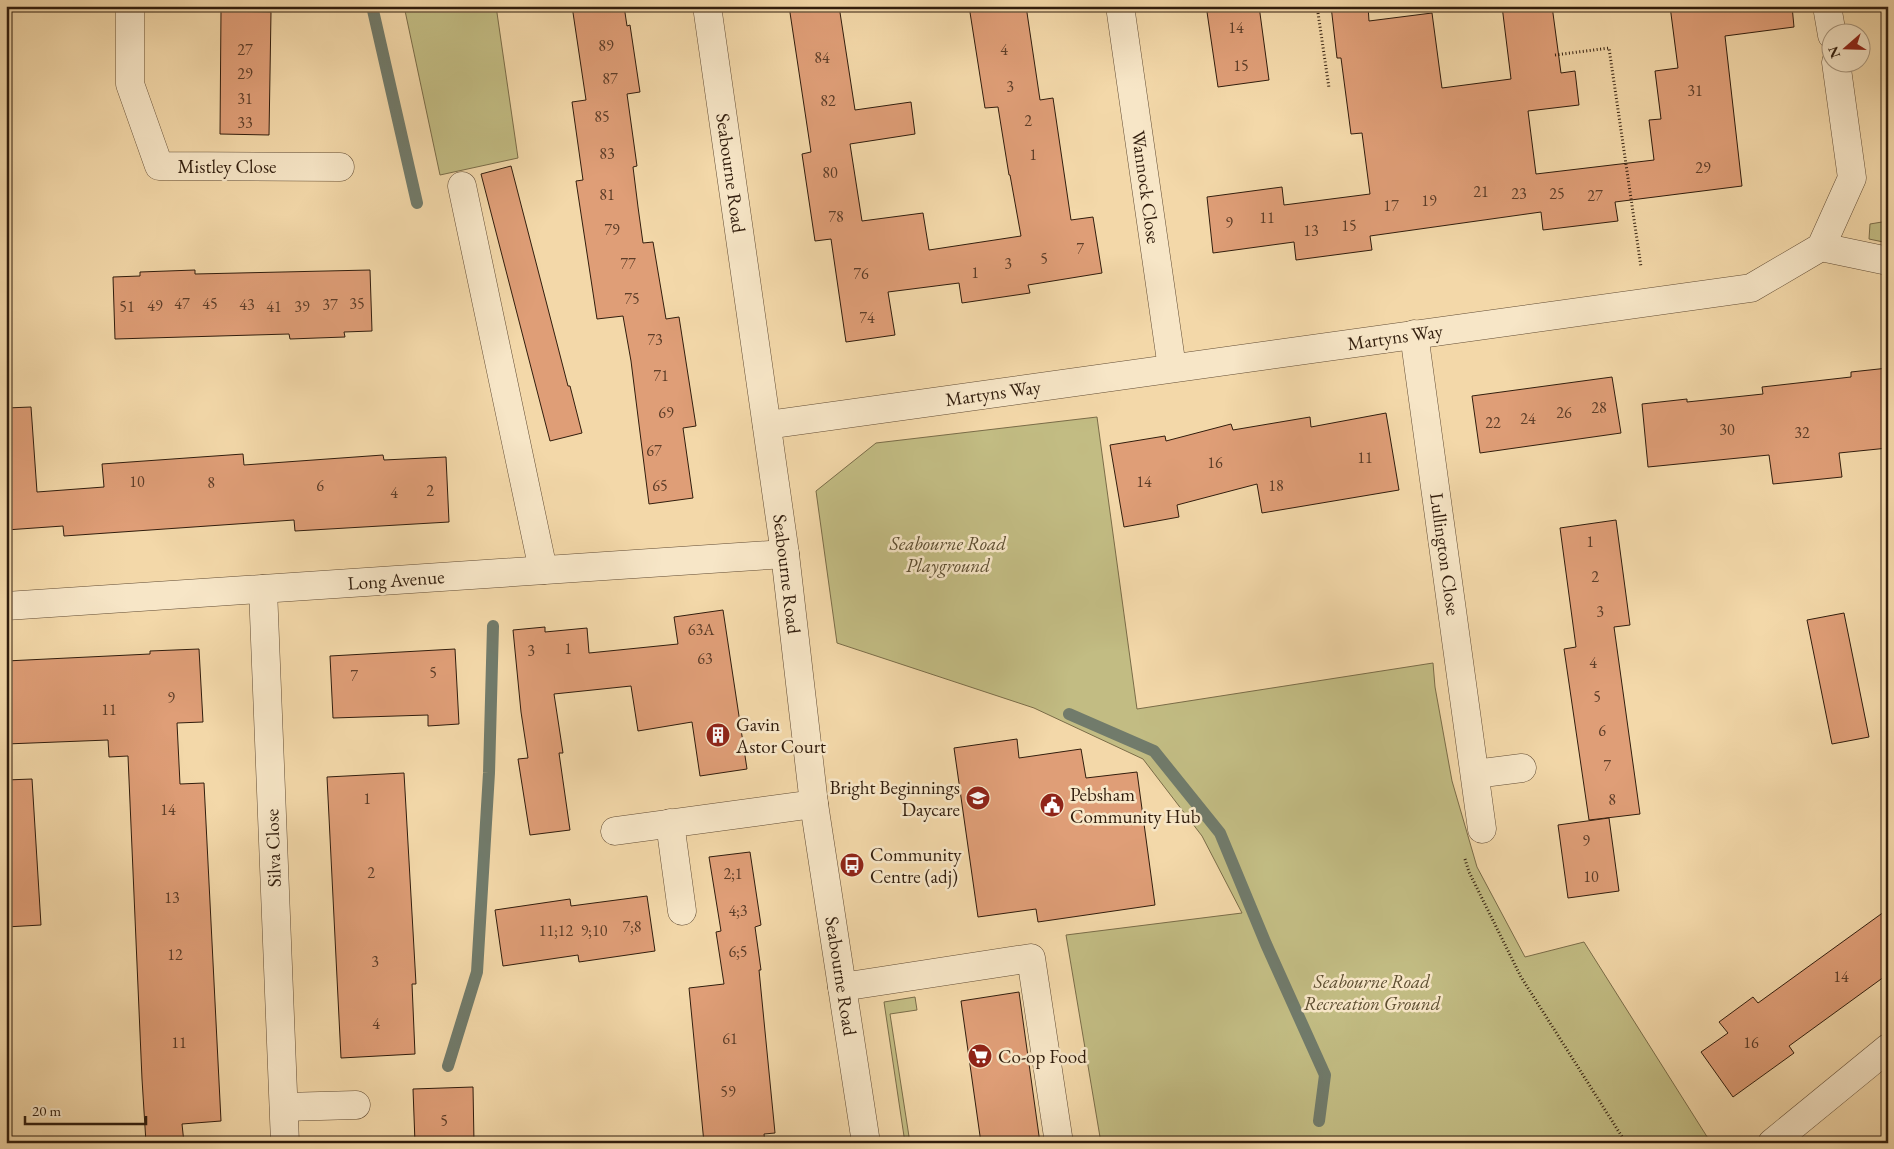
<svg xmlns="http://www.w3.org/2000/svg" width="1894" height="1149" viewBox="0 0 1894 1149" font-family="'EB Garamond',serif">
  <rect width="100%" height="100%" fill="#f3d8a9"/>
  <filter id="stains"><feTurbulence type="fractalNoise" baseFrequency=".004" numOctaves="4"/><feColorMatrix values="0 0 0 0 .2 0 0 0 0 .09 0 0 0 0 .02 0 0 0 .5 -.17"/></filter>
  <radialGradient id="worn" r=".72"><stop offset=".6" stop-color="#630" stop-opacity="0"/><stop offset="1" stop-color="#630" stop-opacity=".3"/></radialGradient>
  <g fill="#c2bc83" stroke="#7a6c48">
    <path d="M404,6h92l22,152 -78,17z"/>
    <path d="M1888,221v22l-19,-4 1,-15z"/>
    <path d="M1097,417l40,292 296,-46 2,24 17,94 25,86 48,90 59,-15 127,201h-610l-35,-208 176,-22 -40,-77 -59,-77 -109,-51 -197,-65 -21,-152 60,-48z"/>
    <path d="M915,997l2,13 -27,4 20,129h-5l-21,-141z"/>
  </g>
  <g fill="none" stroke-linecap="round" stroke-linejoin="round">
    <g stroke="#717b6b" stroke-width="12">
      <path d="M372,6l45,197"/>
      <path d="M1069,714l85,37 66,82 46,111 59,131 -6,46"/>
      <path d="M448,1066l29,-94 12,-199 4,-147"/>
    </g>
  </g>
  <g fill="#df9e77" stroke="#311d0d">
    <path d="M572,6h52l3,20 3,-1 10,67 -13,2 10,72 -4,1 5,40 5,36 10,-1 13,77 13,-2 17,109 -13,2 10,70 -44,6 -18,-143 -8,-45 -26,3 -21,-138 7,-1 -11,-78 14,-2z"/>
    <path d="M789,6h50l16,104 56,-8 4,32 -65,10 12,77 61,-8 6,37 92,-14 -11,-61h-1l-11,-68 -13,1 -16,-102h57l14,94 13,-2 18,122 22,-3 9,56 -74,12 2,8 -68,10 -3,-20 -71,9 7,43 -49,7 -15,-103 -16,2 -13,-87 9,-2z"/>
    <path d="M1210,6h49l10,74 -51,7 -11,-75 4,-1z"/>
    <path d="M1331,6h37l1,15 63,-8 10,75 69,-9 -9,-73h50l9,67 14,-2 4,34 -51,6 8,63 118,-14 -5,-40 12,-1 -6,-48 23,-3 -8,-62h122l2,21 -69,9 17,150 -127,16 3,19 -75,9 -2,-18 -171,24 2,14 -76,10 -2,-18 -81,11 -6,-56 75,-10 2,18 86,-11 -8,-61 -11,1 -10,-76h-4z"/>
    <path d="M221,11l50,1 -2,123 -49,-1z"/>
    <path d="M511,166l57,220h2l12,47 -32,8 -69,-267z"/>
    <path d="M195,270v4l175,-4 2,61 -28,1 1,5 -28,1 -27,1 -1,-5 -174,5 -2,-62 27,-1v-4z"/>
    <path d="M1888,368v80l-49,5 3,24 -69,7 -4,-29 -121,12 -6,-63 45,-5v3l76,-8 -1,-7 89,-10v-5z"/>
    <path d="M1612,377l9,56 -141,20 -8,-57z"/>
    <path d="M31,407l6,85 67,-5 -2,-23 141,-10 1,11 139,-10 1,5 62,-3 3,65 -154,9 -1,-11 -230,16 -1,-10 -57,4v-122z"/>
    <path d="M1386,413l13,77 -137,23 -5,-29 -80,21 2,12 -55,10 -14,-82 55,-9 1,5 65,-17 2,6 77,-13 1,10z"/>
    <path d="M1616,520l14,105 -16,2 26,187 -51,6 -25,-171 12,-2 -16,-119z"/>
    <path d="M723,610l24,159 -47,7 -8,-54 -54,9 -7,-45 -77,8 9,59h-4l11,77 -40,5 -12,-76 10,-1 -7,-46 -8,-82 32,-3v5l42,-4 2,25 89,-9 -4,-27z"/>
    <path d="M1844,613l25,124 -37,7 -25,-124z"/>
    <path d="M199,649l4,73 -26,1 3,61 24,-1 17,338 -39,3 2,19h-38l-4,-64 -14,-323 -19,1 -1,-17 -102,4v-83l144,-7v-3z"/>
    <path d="M455,649l4,75 -31,2v-11l-95,3 -3,-62z"/>
    <path d="M1017,739l2,19 62,-9 5,29 51,-6 18,133 -117,17 -2,-13 -58,8 -24,-169z"/>
    <path d="M404,773l12,211h-4l3,70 -74,4 -14,-281z"/>
    <path d="M32,779l9,146 -35,2v-147z"/>
    <path d="M1609,818l10,73 -51,7 -10,-73z"/>
    <path d="M750,852l11,73 -6,2 6,43h-2l16,163 -11,1 1,9h-61l-15,-155 35,-4 -8,-52 5,-1 -12,-74z"/>
    <path d="M647,896l8,55 -76,11 -1,-7 -75,11 -8,-56 75,-11 1,7z"/>
    <path d="M1888,909v65l-99,72 5,7 -61,44 -32,-45 27,-19 -9,-11 34,-25 5,6z"/>
    <path d="M1019,992l21,151h-59l-20,-142z"/>
    <path d="M473,1087l1,56h-59l-2,-54z"/>
  </g>
  <g fill="none" stroke-linecap="round" stroke-linejoin="round">
    <defs>
      <g id="minor">
        <path d="M130,6v78l29,82 181,1"/>
        <path d="M707,6l78,548 29,250 52,339"/>
        <path d="M1120,6l52,362"/>
        <path d="M1827,6l5,29"/>
        <path d="M462,186l81,384"/>
        <path d="M1821,247l67,14"/>
        <path d="M1414,334l68,495"/>
        <path d="M767,425l984,-137 70,-41 31,-69 -16,-116"/>
        <path d="M263,589l22,554"/>
        <path d="M6,606l779,-52"/>
        <path d="M1475,774l47,-6"/>
        <path d="M670,823l12,88"/>
        <path d="M615,831l199,-27"/>
        <path d="M842,987l189,-29 28,185"/>
        <path d="M284,1107l72,-2"/>
        <path d="M1772,1143l116,-95"/>
      </g>
    </defs>
    <use href="#minor" stroke="#624c34" stroke-width="29"/>
    <g stroke="#311d0d" stroke-width="3" stroke-dasharray="1 2.5" stroke-linecap="butt">
      <path d="M1317,6l12,82"/>
      <path d="M1555,55l54,-7 32,219"/>
      <path d="M1465,859l4,13 52,105 105,166"/>
      <path d="M1214,1143l5,-3 18,3"/>
    </g>
    <use href="#minor" stroke="#f7e6c7" stroke-width="28"/>
  </g>
  <defs>
    <symbol id="building-disc" viewBox="-11 -11 22 22"><circle r="9.5" fill="#8f2418" stroke="#f7e6c7"/><path d="M-4-6H4V6H1V3H-1V6H-4ZM-2.5-4.3h1.7v1.8h-1.7ZM.8-4.3h1.7v1.8H.8ZM-2.5-1h1.7V.8h-1.7ZM.8-1h1.7V.8H.8Z" fill="#fff"/></symbol>
    <symbol id="school-disc" viewBox="-11 -11 22 22"><circle r="9.5" fill="#8f2418" stroke="#f7e6c7"/><path d="M0-5L7-2L0 1L-7-2ZM-4 1L0 2.5L4 1V4Q0 6-4 4Z" fill="#fff"/></symbol>
    <symbol id="civic-disc" viewBox="-11 -11 22 22"><circle r="9.5" fill="#8f2418" stroke="#f7e6c7"/><path d="M-.6-6.5H3V-4.5H.6V-3L4-1V1h2V6H-6V1h2V-1L-.6-3ZM-1.2 2.5V6h2.4V2.5Z" fill="#fff"/></symbol>
    <symbol id="bus-disc" viewBox="-11 -11 22 22"><circle r="9.5" fill="#8f2418" stroke="#f7e6c7"/><path d="M-5-6H5V4H4V6H2V4H-2V6H-4V4H-5ZM-3.5-4V0h7V-4ZM-3.5 1.2v1.5H-2V1.2ZM2 1.2v1.5H3.5V1.2Z" fill="#fff"/></symbol>
    <symbol id="supermarket-disc" viewBox="-11 -11 22 22"><circle r="9.5" fill="#8f2418" stroke="#f7e6c7"/><path d="M-6-5.5h2.5l.6 2H6L4.5 2H-2.5L-4.4-4H-6ZM-1.5 3.2a1.3 1.3 0 1 0 .1 0ZM3 3.2a1.3 1.3 0 1 0 .1 0Z" fill="#fff"/></symbol>
  </defs>
  <g fill-rule="evenodd">
    <use href="#building-disc" x="704" y="721" width="28" height="28"/>
    <use href="#school-disc" x="964" y="784" width="28" height="28"/>
    <use href="#civic-disc" x="1038" y="791" width="28" height="28"/>
    <use href="#bus-disc" x="838" y="851" width="28" height="28"/>
    <use href="#supermarket-disc" x="966" y="1042" width="28" height="28"/>
  </g>
  <g text-anchor="middle" dominant-baseline="central" stroke-width="5" stroke-linejoin="round" paint-order="stroke">
    <g font-size="16" fill="#5c3d28">
      <text x="1236" y="27">14</text>
      <text x="606" y="45">89</text>
      <text x="245" y="49">27</text>
      <text x="1004" y="49">4</text>
      <text x="822" y="57">84</text>
      <text x="1241" y="65">15</text>
      <text x="245" y="73">29</text>
      <text x="610" y="78">87</text>
      <text x="1010" y="86">3</text>
      <text x="1695" y="90">31</text>
      <text x="245" y="98">31</text>
      <text x="828" y="100">82</text>
      <text x="602" y="116">85</text>
      <text x="1028" y="120">2</text>
      <text x="245" y="122">33</text>
      <text x="607" y="153">83</text>
      <text x="1033" y="154">1</text>
      <text x="1703" y="167">29</text>
      <text x="830" y="172">80</text>
      <text x="1481" y="191">21</text>
      <text x="1519" y="193">23</text>
      <text x="1557" y="193">25</text>
      <text x="607" y="194">81</text>
      <text x="1595" y="195">27</text>
      <text x="1429" y="200">19</text>
      <text x="1391" y="205">17</text>
      <text x="836" y="216">78</text>
      <text x="1267" y="217">11</text>
      <text x="1229" y="222">9</text>
      <text x="1349" y="225">15</text>
      <text x="612" y="229">79</text>
      <text x="1311" y="230">13</text>
      <text x="1080" y="248">7</text>
      <text x="1044" y="258">5</text>
      <text x="628" y="263">77</text>
      <text x="1008" y="263">3</text>
      <text x="975" y="272">1</text>
      <text x="861" y="273">76</text>
      <text x="632" y="298">75</text>
      <text x="182" y="303">47</text>
      <text x="210" y="303">45</text>
      <text x="357" y="303">35</text>
      <text x="247" y="304">43</text>
      <text x="330" y="304">37</text>
      <text x="155" y="305">49</text>
      <text x="127" y="306">51</text>
      <text x="274" y="306">41</text>
      <text x="302" y="306">39</text>
      <text x="867" y="317">74</text>
      <text x="655" y="339">73</text>
      <text x="661" y="375">71</text>
      <text x="1599" y="407">28</text>
      <text x="666" y="412">69</text>
      <text x="1564" y="412">26</text>
      <text x="1528" y="418">24</text>
      <text x="1493" y="422">22</text>
      <text x="1727" y="429">30</text>
      <text x="1802" y="432">32</text>
      <text x="654" y="450">67</text>
      <text x="1365" y="457">11</text>
      <text x="1215" y="462">16</text>
      <text x="137" y="481">10</text>
      <text x="1144" y="481">14</text>
      <text x="211" y="482">8</text>
      <text x="320" y="485">6</text>
      <text x="660" y="485">65</text>
      <text x="1276" y="485">18</text>
      <text x="430" y="490">2</text>
      <text x="394" y="492">4</text>
      <text x="1590" y="541">1</text>
      <text x="1595" y="576">2</text>
      <text x="1600" y="611">3</text>
      <text x="701" y="629">63A</text>
      <text x="568" y="648">1</text>
      <text x="531" y="650">3</text>
      <text x="705" y="658">63</text>
      <text x="1593" y="662">4</text>
      <text x="433" y="672">5</text>
      <text x="354" y="675">7</text>
      <text x="1597" y="696">5</text>
      <text x="171" y="697">9</text>
      <text x="109" y="709">11</text>
      <text x="1602" y="730">6</text>
      <text x="1607" y="765">7</text>
      <text x="367" y="798">1</text>
      <text x="1612" y="799">8</text>
      <text x="168" y="809">14</text>
      <text x="1586" y="840">9</text>
      <text x="371" y="872">2</text>
      <text x="733" y="873">2;1</text>
      <text x="1591" y="876">10</text>
      <text x="172" y="897">13</text>
      <text x="738" y="910">4;3</text>
      <text x="632" y="926">7;8</text>
      <text x="556" y="930">11;12</text>
      <text x="594" y="930">9;10</text>
      <text x="738" y="951">6;5</text>
      <text x="175" y="954">12</text>
      <text x="375" y="961">3</text>
      <text x="1841" y="976">14</text>
      <text x="376" y="1023">4</text>
      <text x="730" y="1038">61</text>
      <text x="179" y="1042">11</text>
      <text x="1751" y="1042">16</text>
      <text x="728" y="1091">59</text>
      <text x="444" y="1120">5</text>
    </g>
    <g font-size="19" fill="#311d0d" stroke="#f7e6c7">
      <text x="227" y="166">Mistley Close</text>
      <text transform="translate(731 173) rotate(82)">Seabourne Road</text>
      <text transform="translate(1146 187) rotate(82)">Wannock Close</text>
      <text transform="translate(1395 337) rotate(-8)">Martyns Way</text>
      <text transform="translate(993 393) rotate(-8)">Martyns Way</text>
      <text transform="translate(1445 554) rotate(82)">Lullington Close</text>
      <text transform="translate(787 574) rotate(83)">Seabourne Road</text>
      <text transform="translate(396 580) rotate(-4)">Long Avenue</text>
      <text transform="translate(273 848) rotate(-92)">Silva Close</text>
      <text transform="translate(841 976) rotate(81)">Seabourne Road</text>
    </g>
    <g font-size="19" font-style="italic" fill="#5c4d30" stroke="#f7e6c7">
      <text x="948" y="543">Seabourne Road<tspan x="948" dy="22">Playground</tspan></text>
      <text x="1372" y="981">Seabourne Road<tspan x="1372" dy="22">Recreation Ground</tspan></text>
    </g>
    <g font-size="19" fill="#311d0d" stroke="#f7e6c7" text-anchor="start">
      <text x="736" y="724">Gavin<tspan x="736" dy="22">Astor Court</tspan></text>
      <text x="960" y="787" text-anchor="end">Bright Beginnings<tspan x="960" dy="22">Daycare</tspan></text>
      <text x="1070" y="794">Pebsham<tspan x="1070" dy="22">Community Hub</tspan></text>
      <text x="870" y="854">Community<tspan x="870" dy="22">Centre (adj)</tspan></text>
      <text x="998" y="1056">Co-op Food</text>
    </g>
  </g>
  <rect width="1894" height="1149" fill="none" stroke="#f3d8a9" stroke-width="25"/>
  <rect x="8" y="8" width="1879" height="1134" fill="none" stroke="#311d0d" stroke-width="2.5"/>
  <rect x="12" y="12" width="1869" height="1124" fill="none" stroke="#311d0d"/>
  <g transform="translate(1846 48) rotate(250)"><circle r="24" fill="#f7e6c7" stroke="#a8967d"/>
  <path d="M0-4L9 19L0 12L-9 19Z" fill="#8f2418"/>
  <text y="-8" font-size="14" font-weight="bold" text-anchor="middle" fill="#311d0d">N</text>
  </g>
  <path d="M25 1116v8h121v-8" fill="none" stroke="#311d0d" stroke-width="2.5"/>
  <text x="32" y="1116" font-size="15" fill="#311d0d" stroke="#f7e6c7" stroke-width="4" paint-order="stroke">20 m</text>
  <rect width="100%" height="100%" filter="url(#stains)"/>
  <rect width="100%" height="100%" fill="url(#worn)"/>
</svg>
